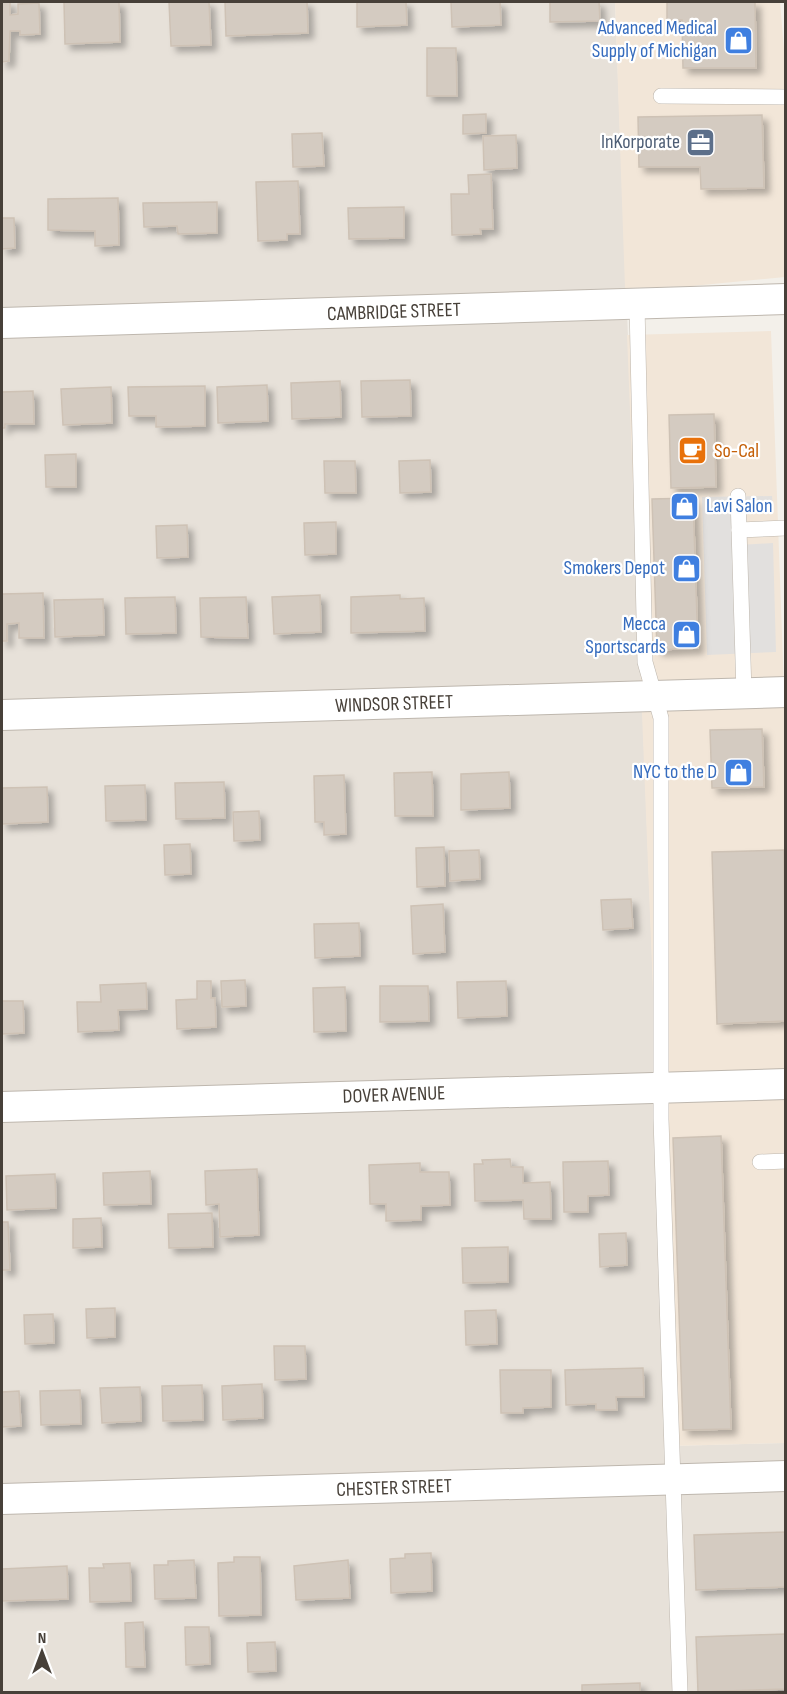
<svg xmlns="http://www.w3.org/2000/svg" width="787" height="1694" viewBox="0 0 787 1694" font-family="'Sofia Sans Condensed',sans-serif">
  <defs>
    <filter id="shadow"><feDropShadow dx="5.5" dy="5.5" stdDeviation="3" flood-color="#0004"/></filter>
  </defs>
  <rect width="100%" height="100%" fill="#f3f0ea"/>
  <path fill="#e7e1d9" d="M2,2h613l56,1444 114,-3v249h-783z"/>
  <g fill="#f2e6d8">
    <path d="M615,2h165l6,72 -1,203 -93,9 -67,2z"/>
    <path d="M771,331l15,413 -1,699 -114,3 -44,-1111z"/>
  </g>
  <path fill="#e2e0de" d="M772,496l1,12 -34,1v36l34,-2 3,109 -69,3 -5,-158z"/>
  <g fill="#d4cbc1" stroke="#cec2b5" stroke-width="1.5" filter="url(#shadow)">
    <path d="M2,2h8v13l8,-1v-10l21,-1 1,31 -20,1v-4h-10l-1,30 -7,1z"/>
    <path d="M64,2h55l1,40 -55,2z"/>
    <path d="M169,2h40l2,43 -40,1z"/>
    <path d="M225,2h82l1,31 -82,3z"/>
    <path d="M357,2h49l1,23 -50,2z"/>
    <path d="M451,2h49l1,23 -49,2z"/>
    <path d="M550,2h49l1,19 -50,1z"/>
    <path d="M667,2h88l1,66h-73l-1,-48h-15z"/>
    <path d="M427,48h29l1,48h-30z"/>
    <path d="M486,114v19l-23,1v-19z"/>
    <path d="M762,115l2,73 -63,1 -1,-22h-61l-1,-50z"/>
    <path d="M322,133l2,33 -31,1 -1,-33z"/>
    <path d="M516,135l1,33 -33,2 -1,-34z"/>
    <path d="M491,174l2,55h-13l1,5 -29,1 -1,-41h18l-1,-19z"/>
    <path d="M298,181l2,53h-13v6l-29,1 -2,-59z"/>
    <path d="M118,198l1,47 -24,1v-15l-47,-1v-31z"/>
    <path d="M217,202v31l-39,1 -1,-8 -33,1 -1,-24z"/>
    <path d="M404,207v31l-55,1 -1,-31z"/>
    <path d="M2,218h12l1,30 -13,1z"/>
    <path d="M410,380l1,36 -49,1 -1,-36z"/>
    <path d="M340,381l1,36 -49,2 -1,-36z"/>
    <path d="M267,385l1,36 -50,2 -1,-36z"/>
    <path d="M205,386v40l-49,1v-11h-27l-1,-29z"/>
    <path d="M111,387l1,36 -49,2 -2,-36z"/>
    <path d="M33,391l1,33h-29v4h-3v-36z"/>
    <path d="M714,414l2,73 -45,1 -2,-73z"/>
    <path d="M76,454v33h-30l-1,-32z"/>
    <path d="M430,460l1,32 -31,1 -1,-32z"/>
    <path d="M324,461h31l1,32h-31z"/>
    <path d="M693,498l5,150 -41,2 -5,-151z"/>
    <path d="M336,522v32l-31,1 -1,-32z"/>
    <path d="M187,525l1,32 -31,1 -1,-32z"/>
    <path d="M43,593l1,45h-25v-15l-12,1v17h-5v-47z"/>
    <path d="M320,595l1,37 -47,2 -2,-37z"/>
    <path d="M400,595v4l24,-1 1,33 -74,2v-36z"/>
    <path d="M175,597l1,36 -50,1 -1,-36z"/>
    <path d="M246,597l2,41 -47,-1 -1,-39z"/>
    <path d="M103,599l1,36 -49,2 -1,-37z"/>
    <path d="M762,729l2,58 -52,1 -2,-58z"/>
    <path d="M432,772l1,44h-38l-1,-43z"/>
    <path d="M509,772l1,36 -49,2v-36z"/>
    <path d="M344,775l2,59 -22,1v-13h-9l-1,-46z"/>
    <path d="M224,782l1,36 -49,1 -1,-36z"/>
    <path d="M145,785l1,35 -40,1 -1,-35z"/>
    <path d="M47,787l1,35 -46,2v-36z"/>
    <path d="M259,811l1,29 -26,1 -1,-29z"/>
    <path d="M190,844l1,30 -26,1 -1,-30z"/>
    <path d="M444,847l1,39 -28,1 -1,-39z"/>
    <path d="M479,850l1,29 -30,2 -1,-30z"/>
    <path d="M784,850l2,171 -69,3 -5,-172z"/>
    <path d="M631,899l2,29 -30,2 -2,-30z"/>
    <path d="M443,904l2,48 -32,2 -2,-48z"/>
    <path d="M359,923l1,33 -45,2 -1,-34z"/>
    <path d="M245,980l1,26 -24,1 -1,-26z"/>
    <path d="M197,981h14v17h4l1,29 -39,2 -1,-29 21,-1z"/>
    <path d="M506,981l1,35 -49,2 -1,-36z"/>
    <path d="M146,983l1,26 -29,1 1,20 -41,2 -1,-30h24l-1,-17z"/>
    <path d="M380,986h48l1,35 -49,1z"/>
    <path d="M345,987l1,44 -32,1 -1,-44z"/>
    <path d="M2,1001h21l1,32 -22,1z"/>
    <path d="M721,1136l10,293 -48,1 -10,-292z"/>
    <path d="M510,1159l1,8h12v16l27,-1 1,37h-27l-1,-19 -48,1 -1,-37h9l-1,-4z"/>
    <path d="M608,1161l1,34 -21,1v16h-24l-1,-50z"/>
    <path d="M420,1163v9h29l1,33 -29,1v14l-35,1v-17h-16l-1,-39z"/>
    <path d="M257,1169l2,66 -39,2 -1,-33 -13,1 -1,-34z"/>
    <path d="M150,1171l1,33 -47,1 -1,-32z"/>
    <path d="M55,1174l1,34 -49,2 -1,-34z"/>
    <path d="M212,1213l1,34 -44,1 -1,-34z"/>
    <path d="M101,1218l1,29 -29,1v-29z"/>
    <path d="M2,1222h6l2,48h-8z"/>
    <path d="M626,1233l1,32 -27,2 -1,-33z"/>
    <path d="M508,1247v35l-45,1 -1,-35z"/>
    <path d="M115,1308v29l-28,1 -1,-29z"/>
    <path d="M496,1310l1,34 -31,1 -1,-34z"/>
    <path d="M53,1314l1,29 -29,1 -1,-29z"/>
    <path d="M274,1346h31l1,33 -31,1z"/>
    <path d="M643,1368l1,29h-28l1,13h-21v-6l-30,1 -1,-35z"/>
    <path d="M500,1370h51v37l-28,1v5h-22z"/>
    <path d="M262,1384l1,34 -40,2 -1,-34z"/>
    <path d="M202,1385l1,35 -40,1 -1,-35z"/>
    <path d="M140,1387l1,34 -39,2 -2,-35z"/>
    <path d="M80,1390l1,34 -40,1 -1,-34z"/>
    <path d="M19,1391l2,35 -19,1v-35z"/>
    <path d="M786,1532v55l-90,3 -2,-55z"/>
    <path d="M431,1553l1,38 -41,2 -1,-34 15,-1v-4z"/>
    <path d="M234,1557h26l1,58 -42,1 -1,-53 16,-1z"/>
    <path d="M194,1560l2,38 -41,1 -1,-34h14v-4z"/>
    <path d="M348,1560l2,38 -54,2 -2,-34z"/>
    <path d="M130,1563l1,38 -41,1 -1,-34h15l-1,-4z"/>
    <path d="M67,1566l1,33 -66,2v-32z"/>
    <path d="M143,1622l2,45h-19l-1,-44z"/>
    <path d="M185,1627h24l1,37 -24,1z"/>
    <path d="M786,1634v55l-88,3 -2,-55z"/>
    <path d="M275,1642l1,29 -28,1 -1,-29z"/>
    <path d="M640,1683v9h-58v-7z"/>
  </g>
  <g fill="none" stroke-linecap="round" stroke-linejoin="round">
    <defs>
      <g id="lane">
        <path d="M661,96l125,1"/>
        <path d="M637,305l8,357 16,56v401l19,573"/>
        <path d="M738,496l6,197"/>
        <path d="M739,530l47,-2"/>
        <path d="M760,1162l26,-1"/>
      </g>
      <g id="street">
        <path d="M2,323l784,-24"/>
        <path d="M2,715l784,-23"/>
        <path d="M2,1107l784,-23"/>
        <path d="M2,1499l784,-23"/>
      </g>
    </defs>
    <use href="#lane" stroke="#beb7ae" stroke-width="16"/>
    <use href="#street" stroke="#beb7ae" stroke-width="32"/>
    <use href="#lane" stroke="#fff" stroke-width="15"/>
    <use href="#street" stroke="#fff" stroke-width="30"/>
  </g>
  <defs>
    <symbol id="shop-square" viewBox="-11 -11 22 22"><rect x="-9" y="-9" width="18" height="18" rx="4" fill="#3f7fe0" stroke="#fff"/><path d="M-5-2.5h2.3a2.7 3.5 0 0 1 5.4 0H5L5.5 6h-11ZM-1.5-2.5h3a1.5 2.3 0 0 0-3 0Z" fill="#fff"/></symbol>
    <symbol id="office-square" viewBox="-11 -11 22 22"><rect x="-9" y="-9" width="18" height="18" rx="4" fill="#5c6f8a" stroke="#fff"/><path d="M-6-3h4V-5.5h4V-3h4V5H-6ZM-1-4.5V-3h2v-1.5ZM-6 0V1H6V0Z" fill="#fff"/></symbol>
    <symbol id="cafe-square" viewBox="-11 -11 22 22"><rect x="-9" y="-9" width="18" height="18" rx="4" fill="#e8710a" stroke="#fff"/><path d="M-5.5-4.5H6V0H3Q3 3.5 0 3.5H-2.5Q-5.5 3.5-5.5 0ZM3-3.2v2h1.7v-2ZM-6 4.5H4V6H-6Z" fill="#fff"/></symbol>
  </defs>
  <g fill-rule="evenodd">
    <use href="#shop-square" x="722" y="24" width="33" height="33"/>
    <use href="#office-square" x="684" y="126" width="33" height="33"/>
    <use href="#cafe-square" x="676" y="434" width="33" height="33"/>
    <use href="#shop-square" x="668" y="490" width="33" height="33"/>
    <use href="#shop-square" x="670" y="552" width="33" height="33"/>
    <use href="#shop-square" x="670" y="618" width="33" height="33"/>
    <use href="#shop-square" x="722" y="756" width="33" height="33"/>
  </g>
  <g text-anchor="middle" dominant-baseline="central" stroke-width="4.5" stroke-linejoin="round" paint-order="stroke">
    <g font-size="20" fill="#366cbe" stroke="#fff" text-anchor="end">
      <text x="717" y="28">Advanced Medical<tspan x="717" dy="23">Supply of Michigan</tspan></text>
      <text x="706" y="506" text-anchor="start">Lavi Salon</text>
      <text x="665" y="568">Smokers Depot</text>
      <text x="666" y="624">Mecca<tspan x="666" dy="23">Sportscards</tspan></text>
      <text x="717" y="772">NYC to the D</text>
    </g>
    <g font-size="20" fill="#4e5e75" stroke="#fff" text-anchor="end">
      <text x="680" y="142">InKorporate</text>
    </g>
    <g font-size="20" fill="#474039" stroke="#fff">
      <text transform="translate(394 312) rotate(-2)">CAMBRIDGE STREET</text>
      <text transform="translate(394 704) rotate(-2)">WINDSOR STREET</text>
      <text transform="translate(394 1095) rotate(-2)">DOVER AVENUE</text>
      <text transform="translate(394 1488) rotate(-2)">CHESTER STREET</text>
    </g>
    <g font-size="20" fill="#c56008" stroke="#fff" text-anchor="start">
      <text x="714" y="451">So-Cal</text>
    </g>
  </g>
  <rect width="787" height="1694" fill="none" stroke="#474039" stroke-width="6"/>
  <g transform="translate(42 1652)" stroke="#ffffff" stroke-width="4.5" paint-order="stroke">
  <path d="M0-4.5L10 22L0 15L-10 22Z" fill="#474039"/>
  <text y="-9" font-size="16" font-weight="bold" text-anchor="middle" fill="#474039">N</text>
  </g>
</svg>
